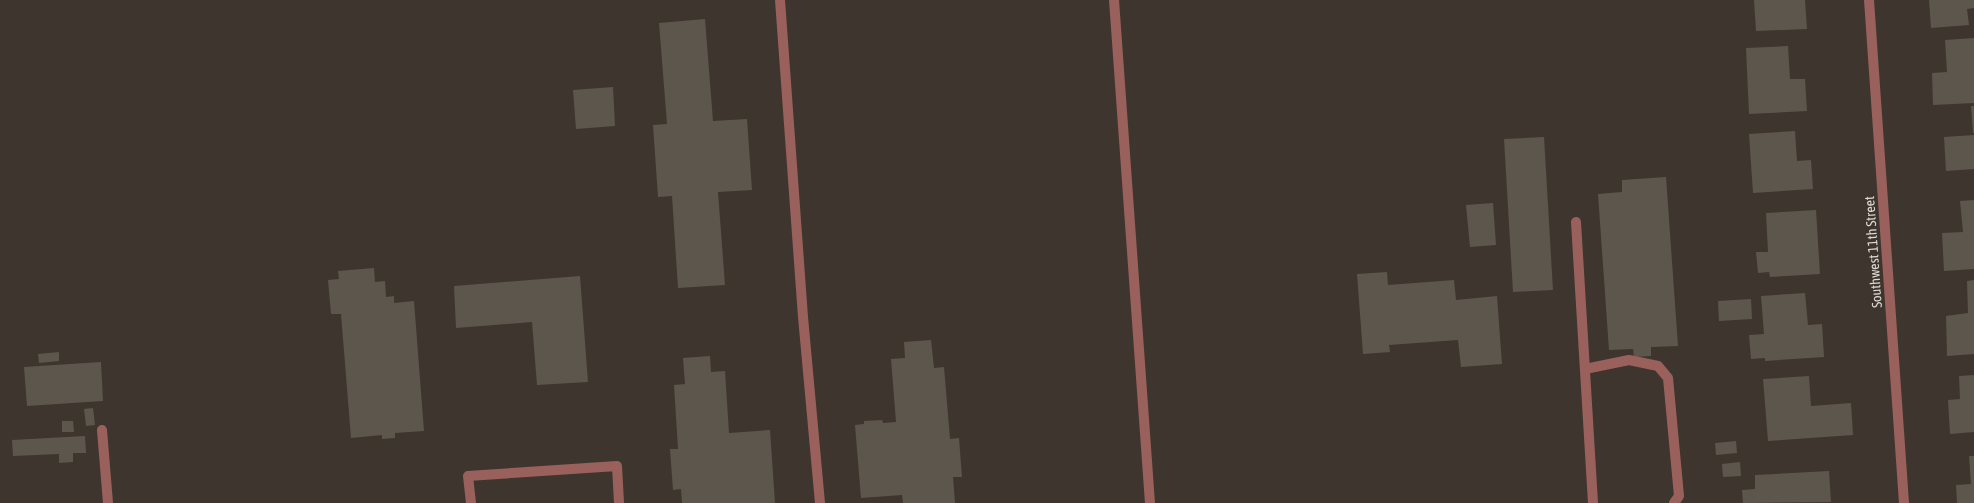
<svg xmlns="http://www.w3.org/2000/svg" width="1974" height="503" viewBox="0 0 1974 503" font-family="'Asap Condensed',sans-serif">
  <rect width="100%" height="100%" fill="#3e362e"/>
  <g fill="#5d564c">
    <path d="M1754,0h51l2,29 -51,2z"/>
    <path d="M1929,0h45v8l-7,1 2,16 -38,3z"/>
    <path d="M705,19l8,102 34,-2 5,71 -34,2 7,93 -47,3 -6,-92 -14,1 -5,-72 14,-1 -8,-101z"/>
    <path d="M1974,38v65l-41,2 -1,-32 15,-1 -2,-32z"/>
    <path d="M1788,46l2,33h15l2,32 -58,3 -3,-66z"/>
    <path d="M613,87l2,39 -39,3 -3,-39z"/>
    <path d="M1971,106h3v27h-1z"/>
    <path d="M1795,131l2,30 14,-1 2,29 -60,4 -4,-59z"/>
    <path d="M1974,135v34l-28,2 -2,-34z"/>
    <path d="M1544,137l9,153 -40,2 -9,-153z"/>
    <path d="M1666,177l12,169 -27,1v9l-17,1 -1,-8 -24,1 -11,-156 24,-2v-12z"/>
    <path d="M1974,200v69l-30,2 -2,-38 21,-1 -3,-31z"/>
    <path d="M1493,203l3,42 -26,2 -4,-42z"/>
    <path d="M1816,210l4,64 -50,3 -1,-5 -11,1 -2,-21h12l-2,-39z"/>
    <path d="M374,268l1,14 10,-1 1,16 8,-1v7l20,-2 10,130 -29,2v5l-13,1v-4l-31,3 -10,-124h-10l-3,-34 11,-1 -1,-8z"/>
    <path d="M1387,272l1,13 66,-5 2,20 41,-4 5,68 -41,3 -3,-27 -69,5 1,7 -27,2 -6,-80z"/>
    <path d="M580,276l8,106 -51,3 -5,-63 -76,6 -2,-42z"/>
    <path d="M1974,280v74l-27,2 -1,-40 22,-3 -1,-32z"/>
    <path d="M1805,293l3,32 14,-1 2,33 -59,4v-3l-14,1 -2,-24 15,-1 -3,-38z"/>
    <path d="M1751,299l1,20 -33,2 -1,-20z"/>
    <path d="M931,340l3,28 10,-1 6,72 9,-1 3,39h-9l2,26h-52l-1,-8 -41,3 -6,-73 9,-1v-3l18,-1 1,3 13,-1 -5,-63 14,-1 -1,-16z"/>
    <path d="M59,352v9l-20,2 -1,-9z"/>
    <path d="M710,356l1,16 14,-1 4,62 41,-3 5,73h-93l-1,-14 -8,1 -3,-41h8l-4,-64 11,-1 -2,-26z"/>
    <path d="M101,362l2,39 -76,5 -3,-39z"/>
    <path d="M1974,375v57l-24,2 -2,-34 12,-1 -1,-23z"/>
    <path d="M1809,376l2,30 40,-3 2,32 -85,6 -5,-62z"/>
    <path d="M93,408l2,17 -9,1 -2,-17z"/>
    <path d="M62,421h11l1,11h-12z"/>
    <path d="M85,436l1,17h-13v9l-14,1v-9l-46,2 -1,-16z"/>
    <path d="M1736,441l1,12 -21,2 -1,-12z"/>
    <path d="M1969,456h5v47h-17l-1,-18 15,-1z"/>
    <path d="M1740,462l1,14 -18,1 -1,-13z"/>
    <path d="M1829,471l2,31 -88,1 -1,-13 13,-1v-14z"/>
  </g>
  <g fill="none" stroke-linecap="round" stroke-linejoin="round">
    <g stroke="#9a615c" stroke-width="10">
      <path d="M780,0l23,317 17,186"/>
      <path d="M1114,0l36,503"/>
      <path d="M1869,0l35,503"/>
      <path d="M1576,222l17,281"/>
      <path d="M1585,369l44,-9 29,6 10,12 11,118 -5,7"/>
      <path d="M102,430l6,73"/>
      <path d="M471,503l-3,-27 149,-10 2,37"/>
    </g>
  </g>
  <g text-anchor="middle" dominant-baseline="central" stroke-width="3.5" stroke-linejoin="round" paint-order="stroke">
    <g font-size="14" fill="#ded9d4" stroke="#3e362e">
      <text transform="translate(1873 252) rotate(-94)">Southwest 11th Street</text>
    </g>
  </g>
</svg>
